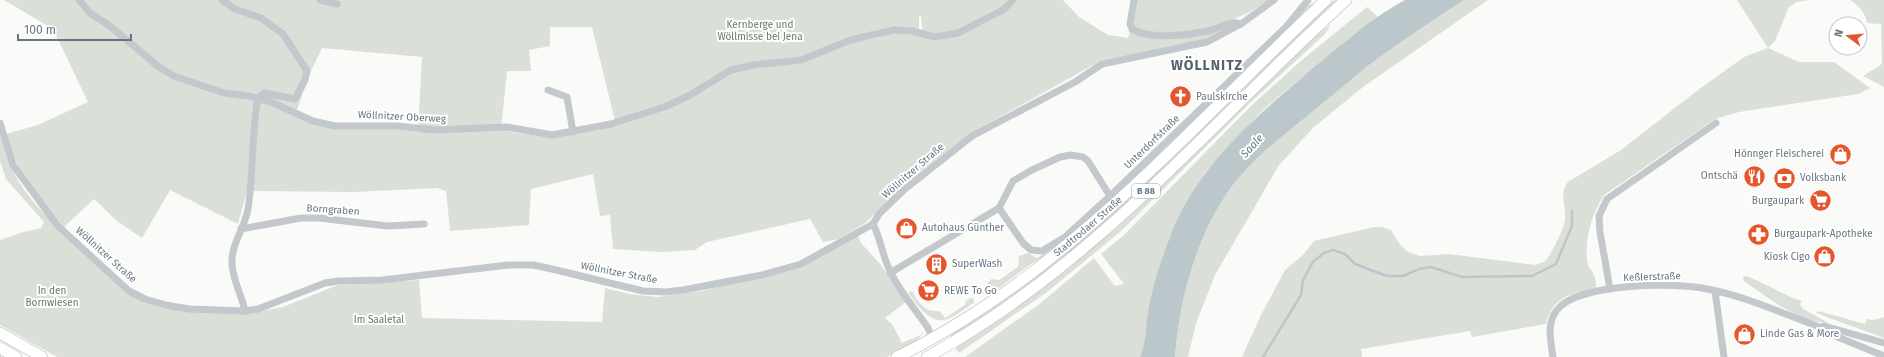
<svg xmlns="http://www.w3.org/2000/svg" width="1884" height="357" viewBox="0 0 1884 357" font-family="'Fira Sans',sans-serif">
  <rect width="100%" height="100%" fill="#fafaf8"/>
  <g fill="#dadfd7" fill-rule="evenodd">
    <path d="M4,0h1059l16,17 29,18 20,3 9,-38h132l-19,12 -18,8v4l-26,16 -104,20 -131,73 -51,39 -55,51 -26,16 -16,3 -13,-23 -103,23 -12,8 -33,2 -49,-3 -3,-34 -10,1 -7,-42 -62,15 -2,36 -79,6 -4,-40 -9,-3 -84,4 -106,-1 -9,33 -68,-34 -28,48 -25,-17 -23,-22 -30,28c-29,-32 -46,-51 -58,-93l32,-9 50,-23 -35,-73zM919,16h2l2,20c-41,-10 -84,11 -122,26l-7,-3c25,-6 48,-20 73,-27 17,-5 35,-4 52,-3zM550,27h42l24,98 -23,6 -43,7 -49,-8 6,-59h24l-2,-21 21,-4zM322,48l100,9 -4,75 -22,-4 -88,-7 -13,-6 15,-42z"/>
    <path d="M1334,0h4c-95,86 -181,181 -280,264 -33,27 -71,50 -107,74l-1,-5 36,-21 65,-48z"/>
    <path d="M1464,0h24l-125,87 -49,40 -35,38 -64,110 -19,48 -8,34h-13c4,-57 21,-120 55,-168 20,-28 49,-50 76,-72 21,-17 42,-35 63,-52 31,-23 63,-44 95,-65z"/>
    <path d="M1737,0h72l-12,2 -8,5 -14,34 -7,7 31,14h35l36,26 -12,6 -119,18 -24,7 -111,76c-12,19 -21,46 -16,70 1,3 5,6 6,10 2,4 2,9 2,13 -24,6 -44,8 -50,36l-74,13 -2,-6 -109,18 1,8h-120l19,-42 24,-45 18,-15 11,-14 60,-14h8l9,3 10,16 7,6 12,4 29,-2 86,11c2,-1 6,-2 9,-3 6,-4 20,-34 21,-41 2,-15 -7,-27 3,-39l53,-32 77,-60 46,-33 24,-9z"/>
    <path d="M1850,0h34v87l-21,-11 19,-12 -1,-40 -14,-1c-1,-10 -9,-18 -17,-23z"/>
    <path d="M1318,2l-222,213 -39,34 -29,17 -36,27 -5,2 -7,-1 11,-15 8,1 19,-13 1,-11 9,-3 9,5 18,-11 40,-33 170,-163 41,-45z"/>
    <path d="M1367,7l11,10 -29,21 -85,71 -58,63 -21,32 -28,74 -9,35 -2,31 -6,13h-175l76,-54 53,-45 21,28 9,-2 -23,-30 23,-19 129,-131 49,-44z"/>
    <path d="M1328,26h2l-5,8 -74,68 -131,130 -73,60 -88,61 -3,-4v-3l22,-13 66,-47 269,-248z"/>
    <path d="M0,132l11,35 9,17 15,20 73,72 43,27 92,11 40,-7 55,-22 81,-5 3,38 180,4 3,-34 24,6 29,3 43,-6 101,-25 56,-30 3,7 19,21 26,38 -21,16 7,6 10,19 19,-8 2,-5c0,12 -26,22 -36,27h-830l-57,-32v-85l20,-7 21,-5 3,-6 -38,-43 -6,-18z"/>
    <path d="M1746,276c20,7 36,19 56,25l-2,3 3,5 26,14c-33,-2 -59,-24 -85,-42l-1,-4z"/>
    <path d="M910,291l3,1c5,11 13,21 27,19l5,7 20,-13 1,-4 5,-3 3,1v4c-9,5 -20,15 -30,17 -14,3 -28,-16 -35,-26z"/>
    <path d="M1818,311l47,13 2,-5 7,1 10,-3v21l-68,-25z"/>
  </g>
  <path fill="#bbc7cb" d="M1405,0h59c-32,21 -64,42 -95,65 -21,17 -42,35 -63,52 -27,22 -56,44 -76,72 -34,48 -51,111 -55,168h-35c7,-16 5,-28 8,-44 4,-25 12,-50 21,-73 25,-72 88,-124 144,-172 29,-24 59,-50 92,-68z"/>
  <g fill="none" stroke-linecap="round" stroke-linejoin="round">
    <path stroke="#bbc7cb" stroke-width="2.5" d="M1263,357l38,-62 2,-15 10,-18 11,-9 9,-3 12,4 10,10 32,12h16l16,-7 12,-2 31,10 70,-1 24,-12 16,-38v-15"/>
    <defs>
      <g id="primary">
        <path d="M0,333l42,24"/>
        <path d="M0,348l16,9"/>
        <path id="s1" d="M897,357c170,-83 293,-230 429,-357"/>
        <path d="M927,357c163,-88 284,-234 419,-357"/>
      </g>
    </defs>
    <use href="#primary" stroke="#b5babe" stroke-width="12"/>
    <g stroke="#c3c8cc" stroke-width="7">
      <path d="M79,0l12,14 19,12 49,41 15,9 50,17 25,3 22,6 42,19 22,5h63l36,4 73,-3 45,8 59,-11 56,-18 23,-11 41,-25 22,-5 48,-5 47,-19 22,-6 25,-5 17,1 23,6 23,-4 45,-23 10,-10"/>
      <path d="M222,0l13,9 26,9 22,16 24,37 -2,9 -10,19 -31,-6 -6,5c-7,37 -4,74 -10,111 -3,19 -17,34 -16,55 1,17 10,32 13,47"/>
      <path d="M320,0l17,4"/>
      <path d="M1134,0l-4,24 2,5c17,11 57,6 76,2 11,-2 23,-12 33,-7"/>
      <path d="M548,90l19,7 6,35"/>
      <path d="M0,123l13,42 44,60 72,66 16,8 21,6 23,4 56,2 13,-2 67,-26 14,-2 43,-1 126,-15h25l19,4 91,22 23,1 17,-2 79,-15 39,-11 72,-40 6,-10 26,-25 67,-53 103,-54 27,-18 105,-22 34,-18 33,-24"/>
      <path d="M1110,196l176,-169 22,-27"/>
      <path d="M873,224c8,15 9,31 17,47 9,20 26,39 38,57l4,10"/>
      <path d="M241,229l60,-11h18l69,8 36,-2"/>
      <path d="M890,273l109,-65 14,-27 19,-11 28,-13 11,-2 12,2 5,4 22,35 -45,41 -23,14 -11,-1 -8,-7 -24,-35"/>
      <path d="M1610,289l-10,-57 -1,-16 8,-17 109,-76"/>
      <path d="M1715,291l9,66"/>
      <path d="M1820,328l4,-2 60,17"/>
      <path d="M1553,357c-2,-15 -7,-34 4,-47 19,-27 119,-28 150,-21 38,7 74,24 110,37l6,5 61,25"/>
    </g>
    <use href="#primary" stroke="#fff" stroke-width="11"/>
    <path stroke="#a2aab0" stroke-width="1" d="M0,357h1"/>
  </g>
  <defs>
    <symbol id="church-disc" viewBox="-11 -11 22 22"><circle r="9.5" fill="#e4572e" stroke="#fff"/><path d="M-1.2-6h2.4v3.5h3.3v2.4h-3.3V6h-2.4V-.1h-3.3v-2.4h3.3Z" fill="#fff"/></symbol>
    <symbol id="shop-disc" viewBox="-11 -11 22 22"><circle r="9.5" fill="#e4572e" stroke="#fff"/><path d="M-5-2.5h2.3a2.7 3.5 0 0 1 5.4 0H5L5.5 6h-11ZM-1.5-2.5h3a1.5 2.3 0 0 0-3 0Z" fill="#fff"/></symbol>
    <symbol id="restaurant-disc" viewBox="-11 -11 22 22"><circle r="9.5" fill="#e4572e" stroke="#fff"/><path d="M-5-6h1v4h1v-4h1v4h1v-4h1v5L-1.5 .5V6h-2V.5L-5-1ZM5-6V6H3V1.5H1.5Q1.5-4 5-6Z" fill="#fff"/></symbol>
    <symbol id="bank-disc" viewBox="-11 -11 22 22"><circle r="9.5" fill="#e4572e" stroke="#fff"/><path d="M-6-4H6V4H-6ZM0-2.3a2.3 2.3 0 1 0 0 4.6a2.3 2.3 0 1 0 0-4.6Z" fill="#fff"/></symbol>
    <symbol id="supermarket-disc" viewBox="-11 -11 22 22"><circle r="9.5" fill="#e4572e" stroke="#fff"/><path d="M-6-5.5h2.5l.6 2H6L4.5 2H-2.5L-4.4-4H-6ZM-1.5 3.2a1.3 1.3 0 1 0 .1 0ZM3 3.2a1.3 1.3 0 1 0 .1 0Z" fill="#fff"/></symbol>
    <symbol id="pharmacy-disc" viewBox="-11 -11 22 22"><circle r="9.5" fill="#e4572e" stroke="#fff"/><path d="M-2-6h4v4h4v4h-4v4h-4v-4h-4v-4h4Z" fill="#fff"/></symbol>
    <symbol id="building-disc" viewBox="-11 -11 22 22"><circle r="9.5" fill="#e4572e" stroke="#fff"/><path d="M-4-6H4V6H1V3H-1V6H-4ZM-2.5-4.3h1.7v1.8h-1.7ZM.8-4.3h1.7v1.8H.8ZM-2.5-1h1.7V.8h-1.7ZM.8-1h1.7V.8H.8Z" fill="#fff"/></symbol>
  </defs>
  <g fill-rule="evenodd">
    <use href="#church-disc" x="1168" y="84" width="25" height="25"/>
    <use href="#shop-disc" x="1828" y="142" width="25" height="25"/>
    <use href="#restaurant-disc" x="1742" y="164" width="25" height="25"/>
    <use href="#bank-disc" x="1772" y="166" width="25" height="25"/>
    <use href="#supermarket-disc" x="1808" y="188" width="25" height="25"/>
    <use href="#shop-disc" x="894" y="216" width="25" height="25"/>
    <use href="#pharmacy-disc" x="1746" y="222" width="25" height="25"/>
    <use href="#shop-disc" x="1812" y="244" width="25" height="25"/>
    <use href="#building-disc" x="924" y="252" width="25" height="25"/>
    <use href="#supermarket-disc" x="916" y="278" width="25" height="25"/>
    <use href="#shop-disc" x="1732" y="322" width="25" height="25"/>
  </g>
  <g text-anchor="middle" dominant-baseline="central" stroke-width="4" stroke-linejoin="round" paint-order="stroke">
    <rect fill="#fff" stroke="#939fa8" stroke-width="1" x="1132" y="184" width="28" height="14" rx="3"/>
    <g font-size="9" font-weight="bold" fill="#657683">
      <text x="1146" y="191">B 88</text>
    </g>
    <g font-size="10" fill="#687a64" stroke="#fff">
      <text x="760" y="25">Kernberge und<tspan x="760" dy="12">Wöllmisse bei Jena</tspan></text>
      <text x="52" y="291">In den<tspan x="52" dy="12">Bornwiesen</tspan></text>
      <text x="379" y="320">Im Saaletal</text>
    </g>
    <g font-size="10" fill="#657683" stroke="#fff" text-anchor="start">
      <text x="1196" y="97">Paulskirche</text>
      <text x="1824" y="154" text-anchor="end">Hönnger Fleischerei</text>
      <text x="1738" y="176" text-anchor="end">Ontschä</text>
      <text x="1800" y="178">Volksbank</text>
      <text x="1804" y="201" text-anchor="end">Burgaupark</text>
      <text x="922" y="228">Autohaus Günther</text>
      <text x="1774" y="234">Burgaupark-Apotheke</text>
      <text x="1810" y="257" text-anchor="end">Kiosk Cigo</text>
      <text x="952" y="264">SuperWash</text>
      <text x="944" y="291">REWE To Go</text>
      <text x="1760" y="334">Linde Gas &amp; More</text>
    </g>
    <g font-size="10" fill="#657683" stroke="#fff">
      <text transform="translate(402 117) rotate(3)">Wöllnitzer Oberweg</text>
      <text transform="translate(1152 142) rotate(-44)">Unterdorfstraße</text>
      <text transform="translate(913 171) rotate(-41)">Wöllnitzer Straße</text>
      <text transform="translate(333 210) rotate(4)">Borngraben</text>
      <text stroke="none"><textPath href="#s1" startOffset="232">Stadtrodaer Straße</textPath></text>
      <text transform="translate(106 255) rotate(42)">Wöllnitzer Straße</text>
      <text transform="translate(619 273) rotate(11)">Wöllnitzer Straße</text>
      <text transform="translate(1652 277) rotate(-2)">Keßlerstraße</text>
    </g>
    <g font-size="11" font-style="italic" fill="#60757c" stroke="#fff">
      <text transform="translate(1252 146) rotate(-48)">Saale</text>
    </g>
    <g font-size="14" font-weight="bold" letter-spacing="1" fill="#57646e" stroke="#fff">
      <text x="1207" y="65">WÖLLNITZ</text>
    </g>
  </g>
  <g transform="translate(1848 36) rotate(286)"><circle r="19" fill="#ffffff" stroke="#c1c8cd"/>
  <path d="M0-3L7 15L0 10L-7 15Z" fill="#e4572e"/>
  <text y="-6" font-size="11" font-weight="bold" text-anchor="middle" fill="#657683">N</text>
  </g>
  <path d="M18 34v6h113v-6" fill="none" stroke="#657683" stroke-width="2"/>
  <text x="24" y="34" font-size="12" fill="#657683" stroke="#ffffff" stroke-width="3" paint-order="stroke">100 m</text>
</svg>
